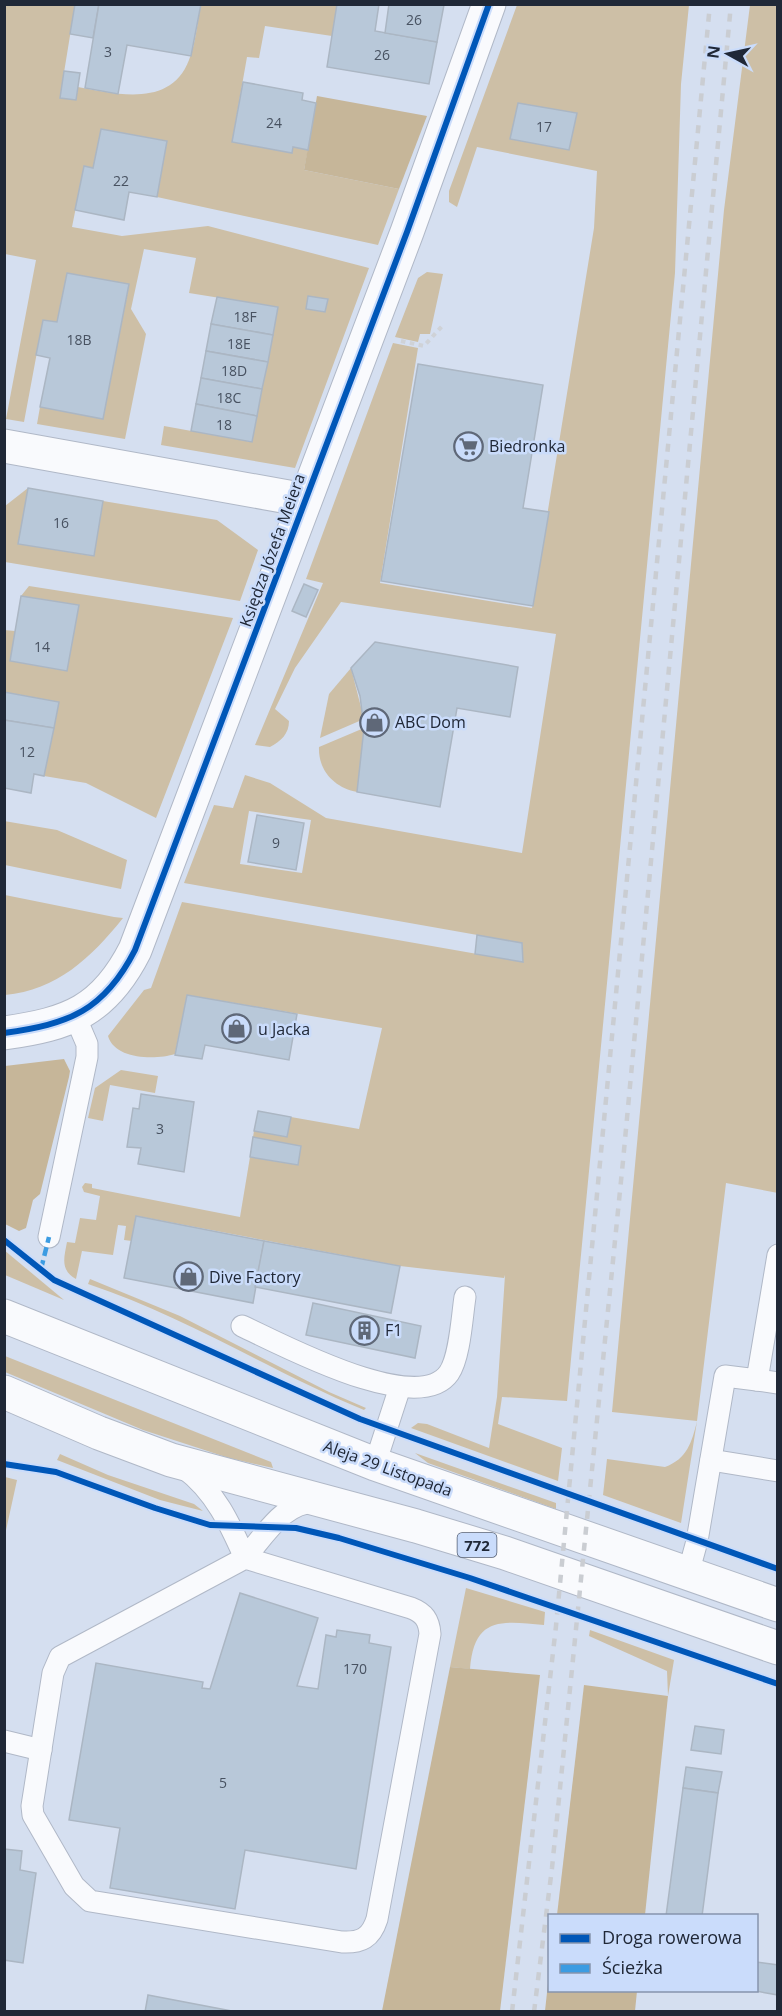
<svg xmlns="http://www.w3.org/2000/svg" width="782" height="2016" viewBox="0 0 782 2016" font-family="'Open Sans',sans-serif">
  <rect width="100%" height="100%" fill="#d5dff0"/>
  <g fill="#cdbfa6" fill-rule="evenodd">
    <path d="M4,5h71l-15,92 16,3 2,-13c38,7 93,21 111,-27 7,-17 8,-38 12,-55h136l-5,31 -67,-10 -6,32 -12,-1 -15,85 60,11 1,-6 15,3 -4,20 95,19 -21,56 -221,-48 10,-56 -66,-12 -8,39 -9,-1 -12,60 50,9 86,-10 161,42 -74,200 -134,-23 3,-19 88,16 25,-135 -88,-14 7,-35 -52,-9 -13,60 15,25 -21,105 -88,-15 3,-17 63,11 26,-133 -62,-12 -10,49 -14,-2 -19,102 -18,-3 30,-159 -31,-6z"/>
    <path d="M517,5h172l-8,79 -6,189 -108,1128 -65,-4 -4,27 64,24 -4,33 -147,-53 7,-5 9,1 62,24 8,-51 8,-122 -1,3 -104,-12 -263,-50 -5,25 -8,-1 2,-14 -8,-1 -5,30 -31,-4 -6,28c-16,-9 -12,-21 -9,-37l8,1 5,-25 16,2 4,-24 -16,-4 -2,-5 3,-4 7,1v4l148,29 10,-60 48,8 -45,-28 1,-6 37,-14 68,12 23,-101 -195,-33 -12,59c-19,6 -60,6 -67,-18l36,-46 7,-2 31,-86 341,60 -1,-19 -338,-60 30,-78 19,3 12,-33 25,8 56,35 196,35 34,-219 -215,-32 -46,66 -20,41 14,12c0,13 -8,20 -19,26l-15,-2 68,-162 -17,-4 87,-236 25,5 -38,235 152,25 62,-380 3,-57 -120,-24 -20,60 -8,-5v-11zM249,811l62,9 -9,53 -62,-9z"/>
    <path d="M750,5h28v1188l-52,-10 -29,238 -16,102 -78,-28 4,-36 58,8c22,-8 27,-25 32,-46l-85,-9 112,-1202z"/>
    <path d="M427,272l16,2 -13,60h-10l-2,8 -23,-5 23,-59z"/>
    <path d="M28,488l-9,56 74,12 10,-55 114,19 41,30 -18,51 -235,-39v-56z"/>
    <path d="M29,586l204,32 -77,200 -70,-35 -42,-7 15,-74 -54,-10 -1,-62 11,1 -5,30 57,10 12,-66 -58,-9z"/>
    <path d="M351,668l13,51 -44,19 9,-44z"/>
    <path d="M364,728l-7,64c-22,-4 -39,-21 -38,-45z"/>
    <path d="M4,821l53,9 70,30 -6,29 -116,-24z"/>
    <path d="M5,895l109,22 9,1c-32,40 -66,72 -118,77z"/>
    <path d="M121,1070l37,6 -3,17 -45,-8 -7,36 -15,-3 7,-30z"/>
    <path d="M4,1250l60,50 -59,-25z"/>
    <path d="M90,1279l90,37 149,76 37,16 -2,2c-94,-39 -179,-94 -276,-126z"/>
    <path d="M5,1356l266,106 2,6 -44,-10 -86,-28 -138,-58z"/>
    <path d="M415,1453l141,50v6l-128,-46z"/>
    <path d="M60,1454l48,21 86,29 9,7 -43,-11 -103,-40z"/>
    <path d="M5,1477l12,3 -12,55 -1,-58z"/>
    <path d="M466,1588l79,24 -1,13c-42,-4 -70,-9 -74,44l-20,-2z"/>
    <path d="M590,1630l84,30 -6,36 -1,-25 -78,-35z"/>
  </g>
  <g fill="#c6b699">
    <path d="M317,96l110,20 -28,73 -95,-19z"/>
    <path d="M64,1059l6,12 -1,6 -29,117 -7,6 -7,28 -7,3 -14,-7v-158z"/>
    <path d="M450,1667l90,8 -40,336h-118z"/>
    <path d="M584,1685l84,11 -23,219h-88z"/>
    <path d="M549,1974l1,16 87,1 -2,20h-90z"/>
  </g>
  <g fill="#b8c8d9" stroke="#abb6c3" stroke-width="1.5">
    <path d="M75,4h24l-6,34 -23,-4z"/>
    <path d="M99,4h102l-10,52 -64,-11 -9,49 -33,-6z"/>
    <path d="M337,4h42l-4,27 62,11 -8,42 -102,-17z"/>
    <path d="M389,4l55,1 -7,37 -52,-9z"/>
    <path d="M64,71l16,2 -4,27 -16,-2z"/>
    <path d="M243,82l60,11 -1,7 14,3 -8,47 -15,-3 -1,6 -60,-11z"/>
    <path d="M518,103l59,10 -8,37 -59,-11z"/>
    <path d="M101,129l66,12 -10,56 -28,-5 -5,28 -49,-10 9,-44 9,2z"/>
    <path d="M67,273l62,11 -26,135 -63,-12 10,-49 -14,-3 7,-35 14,2z"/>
    <path d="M308,296l20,3 -3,13 -19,-3z"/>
    <path d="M217,297l61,10 -5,28 -62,-11z"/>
    <path d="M211,324l62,11 -5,27 -62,-11z"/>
    <path d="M206,351l62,11 -6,27 -61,-11z"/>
    <path d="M418,364l125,21 -20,123 26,4 -16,94 -152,-25z"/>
    <path d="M201,378l61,11 -5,27 -61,-12z"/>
    <path d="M196,404l61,12 -5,26 -61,-11z"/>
    <path d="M28,488l75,13 -9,55 -76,-12z"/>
    <path d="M304,584l14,6 -12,27 -14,-6z"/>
    <path d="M21,596l58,9 -12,66 -57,-10z"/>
    <path d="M375,642l143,25 -8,50 -53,-9 -17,99 -83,-15 7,-64 -4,-32 -9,-28z"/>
    <path d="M4,692l55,10 -5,26 -50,-8z"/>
    <path d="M4,720l50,8 -10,48 -10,-2 -3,19 -27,-5z"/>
    <path d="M257,815l47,8 -8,47 -48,-8z"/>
    <path d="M477,935l45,8 1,19 -48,-8z"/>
    <path d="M187,995l110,19 -8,46 -84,-15 -3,14 -27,-4z"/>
    <path d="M141,1094l53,8 -10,70 -46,-8 3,-16 -14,-1 6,-39 6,1z"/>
    <path d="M258,1111l33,6 -4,20 -33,-6z"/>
    <path d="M253,1137l48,9 -3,19 -48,-8z"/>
    <path d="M136,1216l128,25 -11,62 -129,-25z"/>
    <path d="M264,1241l136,25 -9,47 -136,-26z"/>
    <path d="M313,1303l108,23 -6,32 -109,-23z"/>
    <path d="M240,1593l78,25 -21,68 21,3 8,-54 10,2 1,-7 33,5 -1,8 22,4 -35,222 -111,-19 -10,59 -125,-21 10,-60 -51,-8 27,-157 107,19 -1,6 8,1z"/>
    <path d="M695,1726l29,4 -3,24 -30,-4z"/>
    <path d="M686,1767l36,5 -4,21 -35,-5z"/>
    <path d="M683,1788l35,5 -16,123h-36z"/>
    <path d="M4,1849l18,2 -2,19 16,3 -13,90 -19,-3z"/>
    <path d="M756,1962l22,3v30l-28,-5h6z"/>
    <path d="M148,1995l89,17h-92z"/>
  </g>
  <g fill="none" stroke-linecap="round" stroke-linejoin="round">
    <defs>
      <g id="lane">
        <path d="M49,1237l38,-180v-13l-12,-28"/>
        <path d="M242,1326c39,18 176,92 207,47 11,-16 13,-57 16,-76"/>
        <path d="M757,1380l21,3"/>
        <path d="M711,1460l67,11"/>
        <path d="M375,1464l25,-77"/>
        <path d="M184,1468c31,23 46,56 61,90 20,-23 39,-57 72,-56"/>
        <path d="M245,1558l166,50c13,5 18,12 19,26l-53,285c-6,19 -16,24 -35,23l-252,-41 -16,-15 -41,-71 -1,-9 21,-133 7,-16z"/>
        <path d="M688,1574l9,-33 28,-165 32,4 21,-125"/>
        <path d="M4,1741l37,9"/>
      </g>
      <g id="street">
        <path d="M4,446l301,54"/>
        <path d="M4,1033c65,-9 100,-22 131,-83l272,-718 82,-228"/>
      </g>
      <g id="primary">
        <path d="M4,1316l371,148 403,141"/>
        <path d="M4,1392l95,41 72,27 245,66 89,27 273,95"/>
      </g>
    </defs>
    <use href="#lane" stroke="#b0b8c7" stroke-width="23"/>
    <use href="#street" stroke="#b0b8c7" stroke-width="35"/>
    <use href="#primary" stroke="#b0b8c7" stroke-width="35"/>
    <path stroke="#cfd2d7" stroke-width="4" stroke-dasharray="4.5 4.5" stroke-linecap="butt" d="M401,341l23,5 20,-22"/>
    <use href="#lane" stroke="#f9fafd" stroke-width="21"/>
    <use href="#street" stroke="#f9fafd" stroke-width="33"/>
    <use href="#primary" stroke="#f9fafd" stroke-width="33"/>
    <g stroke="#cacdd2" stroke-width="4.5" stroke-dasharray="8 8" stroke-linecap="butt">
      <path d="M512,2012l44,-386 154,-1622"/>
      <path d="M534,2012l18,-144 71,-707 108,-1157"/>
    </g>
    <path stroke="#3c9ce2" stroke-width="4.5" stroke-dasharray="9 4.5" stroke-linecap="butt" d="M41,1269l8,-32"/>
    <defs>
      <g id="cycleway">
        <path d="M4,1033c65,-9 100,-22 131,-83l272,-718 82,-228"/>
        <path d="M4,1240l50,40 306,139 418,150"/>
        <path d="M4,1464l52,8 99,36 55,17 86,3 43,10 131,40 308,106"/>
      </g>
    </defs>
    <use href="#cycleway" stroke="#cadcfb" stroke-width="10"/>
    <use href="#cycleway" stroke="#0057b8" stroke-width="6"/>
  </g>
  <defs>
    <symbol id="supermarket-ring" viewBox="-11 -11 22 22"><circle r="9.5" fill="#cadcfb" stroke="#5f6878" stroke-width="1.5"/><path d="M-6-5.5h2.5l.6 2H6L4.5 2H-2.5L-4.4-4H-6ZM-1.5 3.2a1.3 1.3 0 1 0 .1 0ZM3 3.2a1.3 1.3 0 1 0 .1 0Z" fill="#5f6878"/></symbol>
    <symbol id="shop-ring" viewBox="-11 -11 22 22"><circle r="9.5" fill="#cadcfb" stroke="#5f6878" stroke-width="1.5"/><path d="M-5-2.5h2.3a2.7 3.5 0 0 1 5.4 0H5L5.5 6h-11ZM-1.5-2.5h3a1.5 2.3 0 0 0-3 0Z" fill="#5f6878"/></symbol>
    <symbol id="building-ring" viewBox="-11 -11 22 22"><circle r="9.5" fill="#cadcfb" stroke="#5f6878" stroke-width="1.5"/><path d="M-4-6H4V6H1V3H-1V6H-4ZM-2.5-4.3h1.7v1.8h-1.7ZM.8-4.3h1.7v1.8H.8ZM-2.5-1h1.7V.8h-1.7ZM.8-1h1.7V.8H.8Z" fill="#5f6878"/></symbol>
  </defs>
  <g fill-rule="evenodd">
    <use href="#supermarket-ring" x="452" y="430" width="33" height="33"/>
    <use href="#shop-ring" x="358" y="706" width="33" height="33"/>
    <use href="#shop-ring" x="220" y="1012" width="33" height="33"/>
    <use href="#shop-ring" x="172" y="1260" width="33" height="33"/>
    <use href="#building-ring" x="348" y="1314" width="33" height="33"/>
  </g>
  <g text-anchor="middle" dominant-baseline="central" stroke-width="5" stroke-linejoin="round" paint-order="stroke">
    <g font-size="14" fill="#485261">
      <text x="414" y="19">26</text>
      <text x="108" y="51">3</text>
      <text x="382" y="54">26</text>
      <text x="274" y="122">24</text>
      <text x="544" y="126">17</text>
      <text x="121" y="180">22</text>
      <text x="245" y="316">18F</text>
      <text x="79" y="339">18B</text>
      <text x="239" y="343">18E</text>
      <text x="234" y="370">18D</text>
      <text x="229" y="397">18C</text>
      <text x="224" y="424">18</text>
      <text x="61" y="522">16</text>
      <text x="42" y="646">14</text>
      <text x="27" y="751">12</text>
      <text x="276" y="842">9</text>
      <text x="160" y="1128">3</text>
      <text x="355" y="1668">170</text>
      <text x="223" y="1782">5</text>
    </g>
    <rect fill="#cadcfb" stroke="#535e72" stroke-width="1.5" x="457.5" y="1533" width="39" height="24" rx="4.5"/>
    <g font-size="15" font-weight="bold" fill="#202837">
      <text x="477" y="1545">772</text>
    </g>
    <g font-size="16" fill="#202837" stroke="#cadcfb" text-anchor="start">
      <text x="489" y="446">Biedronka</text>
      <text x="395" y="722">ABC Dom</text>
      <text x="258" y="1029">u Jacka</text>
      <text x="209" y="1277">Dive Factory</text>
      <text x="385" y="1330">F1</text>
    </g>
    <g font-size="16" fill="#202837" stroke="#cadcfb">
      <text transform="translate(272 550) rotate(-70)">Księdza Józefa Meiera</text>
      <text transform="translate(388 1468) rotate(20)">Aleja 29 Listopada</text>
    </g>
  </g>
  <rect width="782" height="2016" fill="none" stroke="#202837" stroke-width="12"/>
  <rect x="548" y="1914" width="210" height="78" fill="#cadcfb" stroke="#8694ad" stroke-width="1.5"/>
  <rect x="560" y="1934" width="30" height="9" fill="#0057b8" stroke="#8694ad" stroke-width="1.5"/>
  <text x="602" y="1944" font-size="18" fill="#202837">Droga rowerowa</text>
  <rect x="560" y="1964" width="30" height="9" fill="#3c9ce2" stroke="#8694ad" stroke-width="1.5"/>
  <text x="602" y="1974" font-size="18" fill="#202837">Ścieżka</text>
  <g transform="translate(728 54) rotate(278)" stroke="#cadcfb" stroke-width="4.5" paint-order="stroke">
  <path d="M0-4.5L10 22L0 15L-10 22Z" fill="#202837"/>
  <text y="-9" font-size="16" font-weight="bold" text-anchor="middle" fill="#202837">N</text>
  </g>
</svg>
